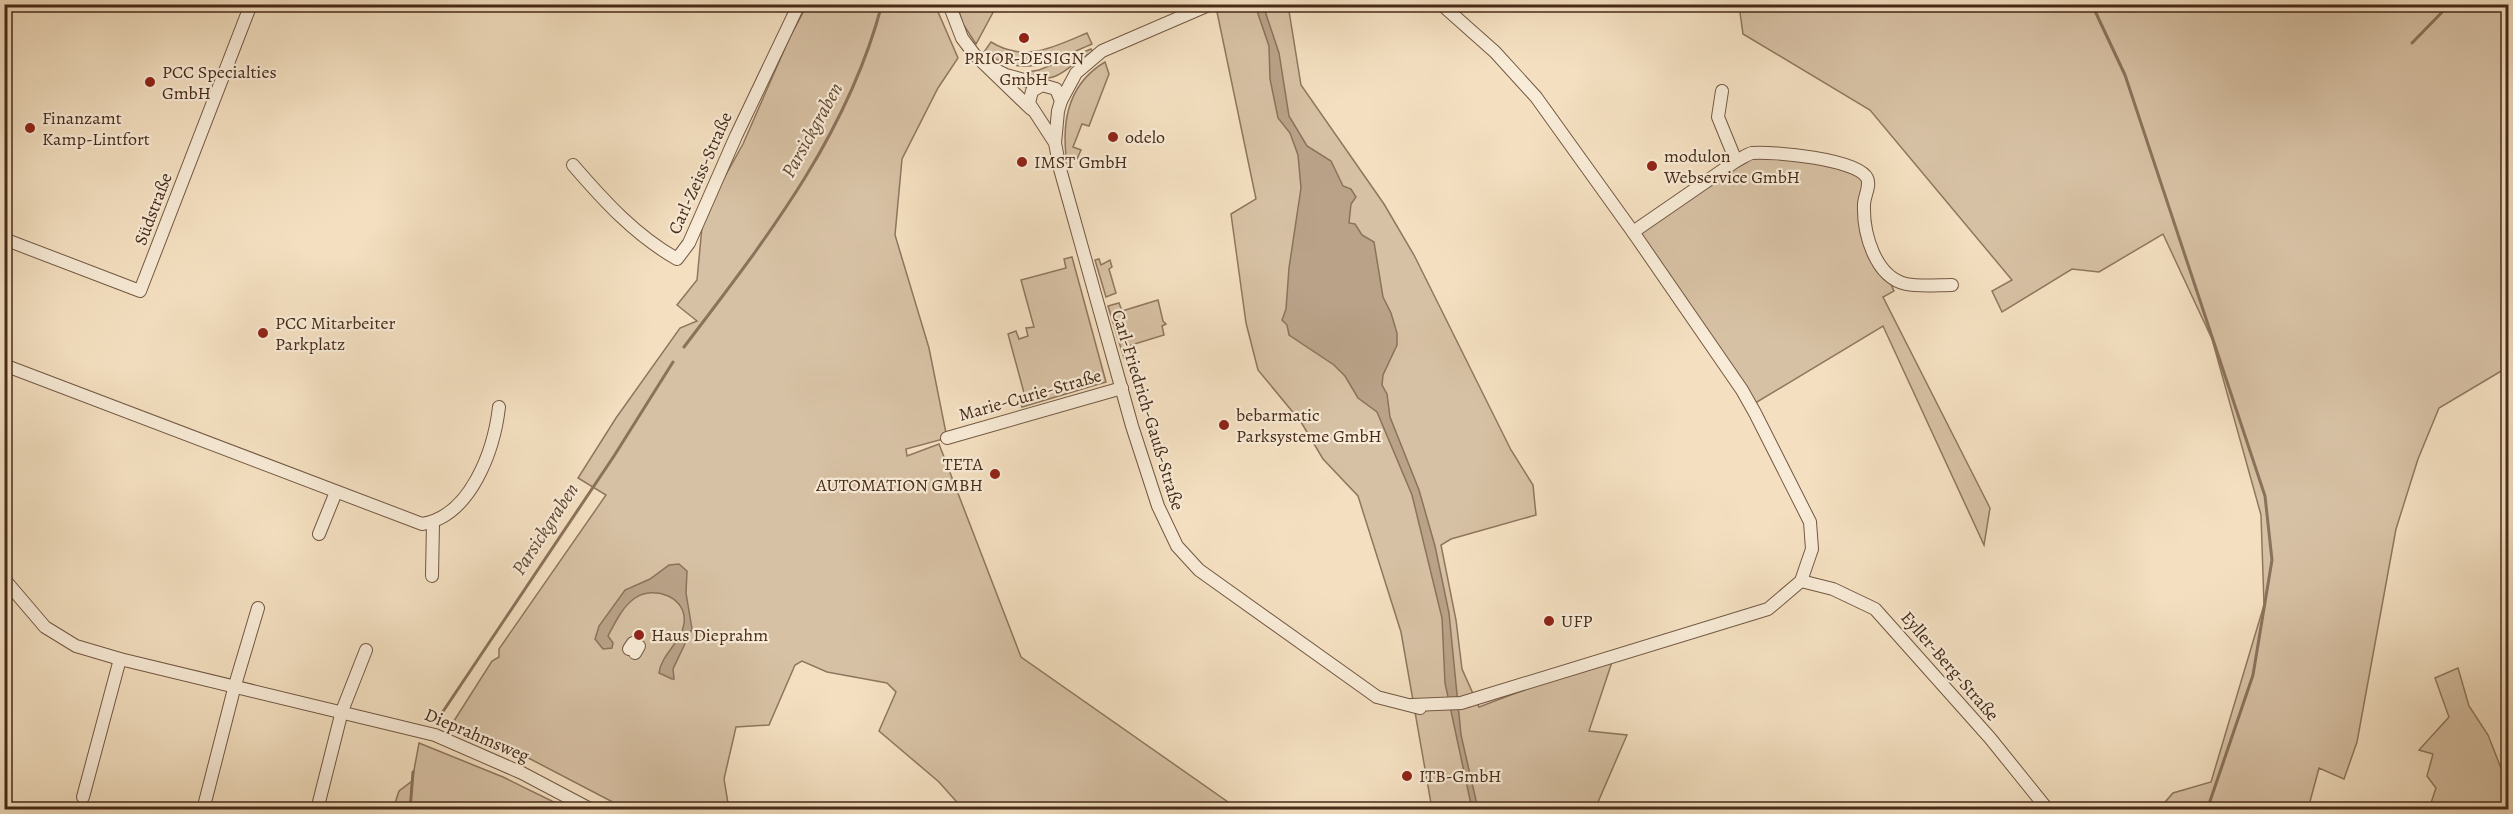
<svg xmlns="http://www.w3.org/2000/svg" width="2513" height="814" viewBox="0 0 2513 814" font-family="Alegreya,serif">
  <rect width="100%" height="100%" fill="#f4e0c1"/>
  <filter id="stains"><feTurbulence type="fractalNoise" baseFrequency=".00333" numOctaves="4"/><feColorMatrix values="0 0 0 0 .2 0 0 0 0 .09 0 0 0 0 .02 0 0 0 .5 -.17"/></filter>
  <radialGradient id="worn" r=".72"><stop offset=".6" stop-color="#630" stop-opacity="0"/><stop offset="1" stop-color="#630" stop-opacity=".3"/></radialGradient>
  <g fill="#d7c1a4" stroke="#8f765e" stroke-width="1.5">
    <path d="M807,5h128l23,53 -20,30 -36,71 -7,76 34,113 18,90 -41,11 1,7 32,-12 82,213 217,152h-275l-24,-27 -60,-51 17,-39 -9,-9 -60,-11 -25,-11 -7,4 -26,60 -33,2 -12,52 5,30h-103l-111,-58 -63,-27 40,-63 7,-4v-8l107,-154 -28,-17 38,-60 64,-90 17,-7 -20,-16 20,-25 6,-64 40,-72 46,-105z"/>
    <path d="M957,5h40l-21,39 -13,-20z"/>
    <path d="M1243,5h45l13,80 83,119 30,51 97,195 22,35 3,30 -85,24 -10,6 15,75 6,49 17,38 135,-51 -25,75 38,4 -32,74h-163l-31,-177 -43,-136 -35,-37 -22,-37 -43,-52 -12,-47 -15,-109 25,-15 -39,-187z"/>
    <path d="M1739,5h769v362l-69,41 -21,51 -22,70 -39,213 -13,37 -25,-11 -11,41h-149l14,-16 38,-11 53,-177 -3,-90 -49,-176 -49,-105 -64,38 -27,-3 -70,43 -10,-21 20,-11 -142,-170 -127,-76z"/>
    <path d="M1087,33l5,11c-40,17 -68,36 -108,8l7,-10c34,21 63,5 96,-9z"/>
    <path d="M1091,49l2,3c-27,13 -31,32 -66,26l1,-6 11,-2z"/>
    <path d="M1105,62l4,12 -20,52 -7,-2 -9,23 8,3 -4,9 -10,4c-6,-40 1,-79 38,-101z"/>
    <path d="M1750,153l70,6 47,19v51l27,62 -11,6 107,211 -6,37 -101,-219 -131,79 -119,-172z"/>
    <path d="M1072,257l34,125 -84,25 -2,-5 6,-2 -18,-66 8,-3 3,8 9,-3 -2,-8 8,-1 -13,-47 45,-12 -2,-9z"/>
    <path d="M1099,259l2,6 9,-5 2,7 -3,2 7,24 -10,4 -11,-37z"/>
    <path d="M1158,300l5,21 3,3 -4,2 2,9 -36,11 2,10 -6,2 -16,-52 11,-3 3,8z"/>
    <path d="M2458,668l11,38 19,29 20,51 -5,23h-74l7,-21 -9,-12 6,-22 -14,-4 30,-33 -14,-39z"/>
    <path d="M419,743l84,34 65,32h-175l6,-18 13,-10z"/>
  </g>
  <g fill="#b9a288" stroke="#8b725b" stroke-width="1.5">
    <path d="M1255,5h8l16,48 10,63 18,30 24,15 12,25 8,3 5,8 -5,7 -2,19 6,1 7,11 12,7 9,55 8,16 6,20v12l-14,30 -1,10 5,9 3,23 29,73 16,56 14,67 12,122 17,74h-6l-27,-126 -3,-65 -30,-123 -35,-83 -19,-14 -13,-22 -11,-11 -45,-30 -2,-10 -5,-5 4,-11 3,-41 12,-80 -3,-33 -8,-22 -12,-15 -8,-39 -1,-33z"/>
    <path d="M679,564l8,7 -1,22 6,36 -19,40 1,10h-2l-13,-6c2,-18 22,-31 25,-49 4,-27 -30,-39 -49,-26 -13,9 -20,25 -27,38l5,7 -1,5 -9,1 -8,-10 4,-13 26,-36 25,-11 19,-14z"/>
  </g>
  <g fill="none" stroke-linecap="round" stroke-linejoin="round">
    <g stroke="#8b725b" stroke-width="3">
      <path d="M2095,11l30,64 140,421 7,64 -19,115 -46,135"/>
      <path d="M2412,43l38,-39"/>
      <path d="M684,347c81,-107 163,-210 198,-343"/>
      <path d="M442,713l172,-257 59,-94"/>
      <path d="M410,810l3,-38"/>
    </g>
    <defs>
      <g id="minor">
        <path d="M949,4l13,34 12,16 57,55"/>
        <path d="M996,70l10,5 36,10"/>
        <path d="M1061,101l15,-28 26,-22 109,-47"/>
        <path d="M1055,143l-26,-40 3,-12 10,-6 14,4 5,12 -3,10 -3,32 5,26 72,257 26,80 19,40 22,24 178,127 43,11"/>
        <path d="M1736,161c5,-2 11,-7 16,-8 20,-2 106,6 115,25 4,8 -3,18 -3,27 -1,28 11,72 42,79 14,3 32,1 46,1"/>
        <path d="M573,165c31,36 62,70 104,94l12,-16 47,-107 63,-132"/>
        <path d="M1633,232l103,-71 -18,-44 4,-26"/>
        <path d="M4,239l136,52 111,-287"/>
        <path d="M4,365l418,159c49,-8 72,-74 77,-117"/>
        <path d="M947,438l175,-50"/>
        <path d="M319,534l17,-42"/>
        <path d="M432,576l1,-54"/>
        <path d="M4,579l41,48 31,19 44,13 315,76 87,38 70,37"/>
        <path d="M1801,581l32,8 42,20 115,129 58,72"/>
        <path d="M633,643l6,3 -4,7 -1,-5 -5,1z"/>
        <path d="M1412,705l49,-2 307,-94 33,-28 11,-32 -2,-27 -55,-109 -13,-23 -109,-158 -97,-135 -41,-45 -54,-48"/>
        <path d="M83,797l37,-138"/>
        <path d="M203,810l32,-125 23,-77"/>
        <path d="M317,810l25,-99 24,-61"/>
      </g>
    </defs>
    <use href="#minor" stroke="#725842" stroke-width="14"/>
    <use href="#minor" stroke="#f8ebd7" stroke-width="12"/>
  </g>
  <g fill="#8f2418" stroke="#f8ebd7" stroke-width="2">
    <circle cx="1024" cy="38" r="6"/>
    <circle cx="150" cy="82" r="6"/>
    <circle cx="30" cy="128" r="6"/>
    <circle cx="1113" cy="137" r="6"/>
    <circle cx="1022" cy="162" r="6"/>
    <circle cx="1652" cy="166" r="6"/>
    <circle cx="263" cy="333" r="6"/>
    <circle cx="1224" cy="425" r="6"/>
    <circle cx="995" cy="474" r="6"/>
    <circle cx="1549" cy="621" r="6"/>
    <circle cx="639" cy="635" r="6"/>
    <circle cx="1407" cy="776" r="6"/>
  </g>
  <g text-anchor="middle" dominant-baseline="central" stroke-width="4.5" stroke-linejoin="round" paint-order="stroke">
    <g font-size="18" fill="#472a18" stroke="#f8ebd7" text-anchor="start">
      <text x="1024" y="58" text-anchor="middle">PRIOR-DESIGN<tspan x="1024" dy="21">GmbH</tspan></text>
      <text x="162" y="72">PCC Specialties<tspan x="162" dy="21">GmbH</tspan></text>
      <text x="42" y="118">Finanzamt<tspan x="42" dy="21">Kamp-Lintfort</tspan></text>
      <text x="1125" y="137">odelo</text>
      <text x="1664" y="156">modulon<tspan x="1664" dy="21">Webservice GmbH</tspan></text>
      <text x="1034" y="162">IMST GmbH</text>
      <text x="275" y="323">PCC Mitarbeiter<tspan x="275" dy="21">Parkplatz</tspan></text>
      <text x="1236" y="415">bebarmatic<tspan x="1236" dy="21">Parksysteme GmbH</tspan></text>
      <text x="983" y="464" text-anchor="end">TETA<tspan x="983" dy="21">AUTOMATION GMBH</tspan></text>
      <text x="1561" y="621">UFP</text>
      <text x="651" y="635">Haus Dieprahm</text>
      <text x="1419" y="776">ITB-GmbH</text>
    </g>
    <g font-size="18" fill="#472a18" stroke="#f8ebd7">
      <text transform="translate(700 173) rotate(-66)">Carl-Zeiss-Straße</text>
      <text transform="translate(153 209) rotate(-69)">Südstraße</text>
      <text transform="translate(1030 395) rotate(-16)">Marie-Curie-Straße</text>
      <text transform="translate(1148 410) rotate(73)">Carl-Friedrich-Gauß-Straße</text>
      <text transform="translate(1950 666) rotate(49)">Eyller-Berg-Straße</text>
      <text transform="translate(477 735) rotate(23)">Dieprahmsweg</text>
    </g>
    <g font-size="20" font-style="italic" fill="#644834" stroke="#f8ebd7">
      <text transform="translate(812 130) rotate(-61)">Parsickgraben</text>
      <text transform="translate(545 529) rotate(-57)">Parsickgraben</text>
    </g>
  </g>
  <rect width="2513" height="814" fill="none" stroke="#f4e0c1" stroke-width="24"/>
  <rect x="6" y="6" width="2501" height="802" fill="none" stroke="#472a18" stroke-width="3"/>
  <rect x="12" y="12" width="2489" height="790" fill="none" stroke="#472a18" stroke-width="1.5"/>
  <rect width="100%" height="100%" filter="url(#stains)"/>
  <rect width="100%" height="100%" fill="url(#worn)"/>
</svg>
